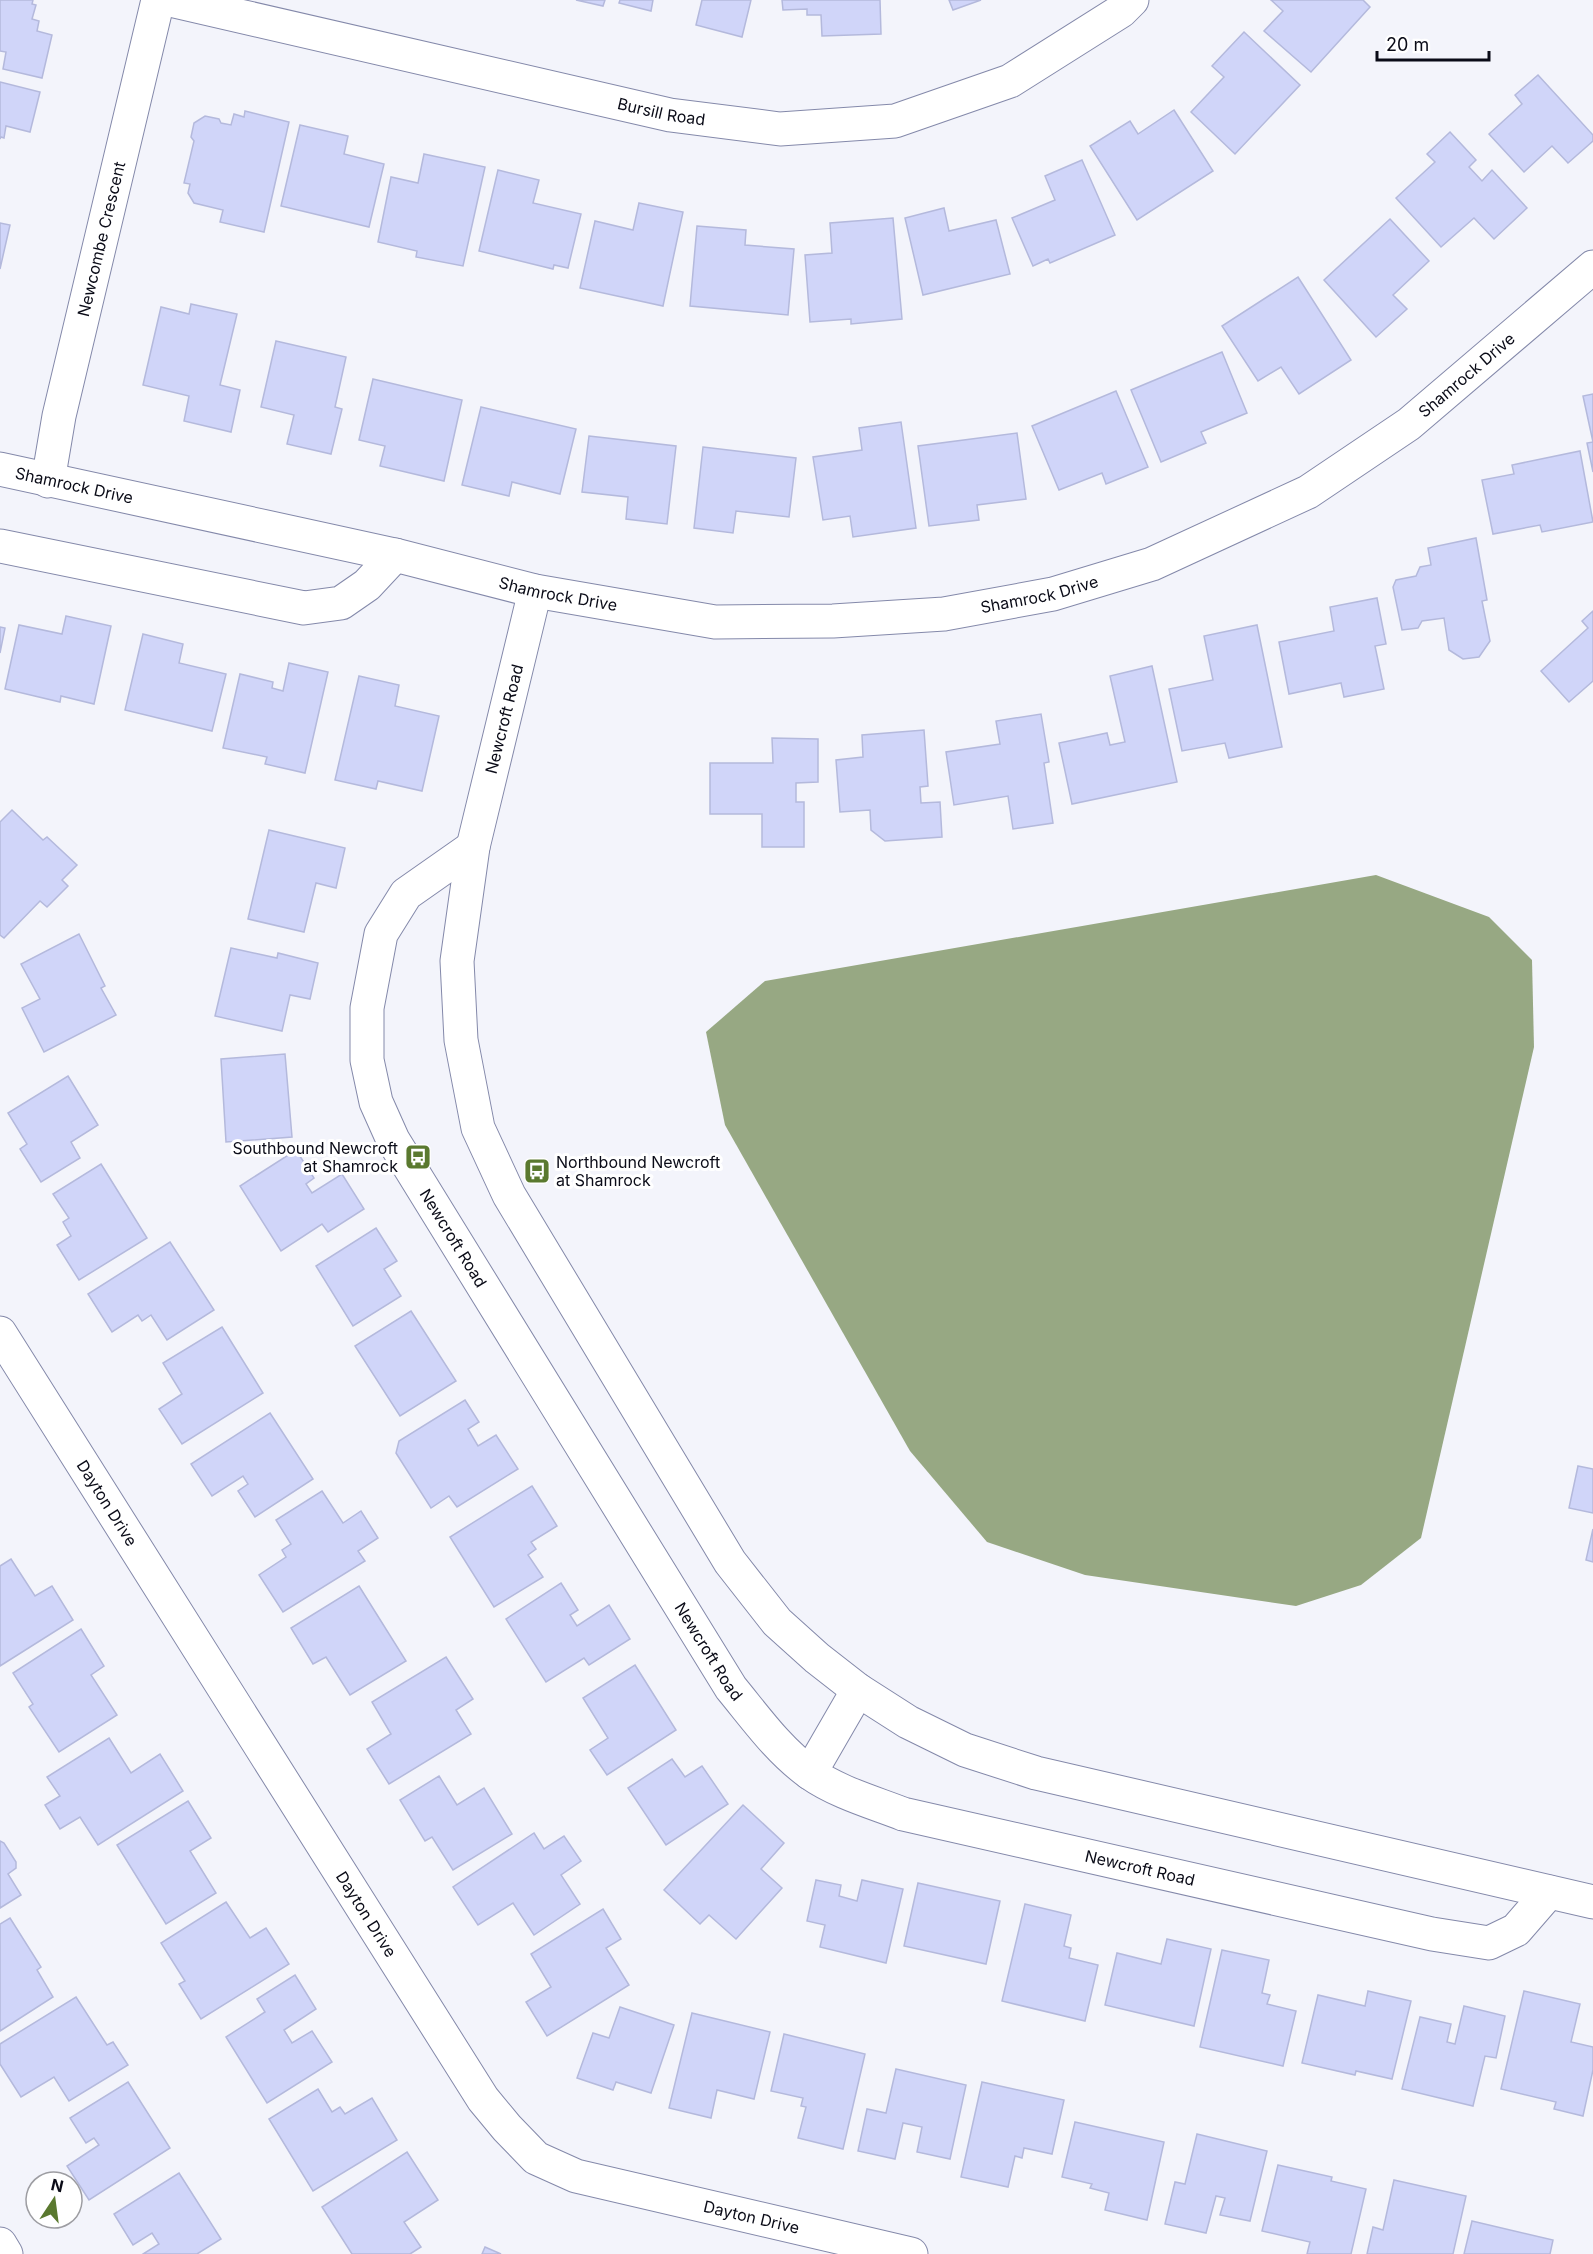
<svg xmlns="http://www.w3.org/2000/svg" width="1593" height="2254" viewBox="0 0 1593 2254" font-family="Inter,sans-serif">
  <rect width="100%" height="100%" fill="#f3f4fb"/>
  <path fill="#97a883" d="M1376,875l113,42 43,43 2,87 -113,491 -60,47 -65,21 -211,-31 -98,-33 -77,-91 -185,-326 -19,-93 59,-51z"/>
  <g fill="#d0d5f9" stroke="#b4b9dc" stroke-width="1.5">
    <path d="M0,0h33l-1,4 4,1 -4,14 7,2 -2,10 15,4 -10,43 -39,-9 3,-17 -6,-1z"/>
    <path d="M576,0h29l-2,6z"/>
    <path d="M620,0h33l-2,11 -32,-8z"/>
    <path d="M702,0h49l-9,37 -46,-12z"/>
    <path d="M782,0h98l1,34 -59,2 -1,-21h-14v-6l-24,1z"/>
    <path d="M949,0h32l-28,10z"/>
    <path d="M1271,0h92l7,7 -59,65 -47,-41 19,-20z"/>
    <path d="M1244,32l56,53 -65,69 -44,-42 33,-35 -12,-11z"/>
    <path d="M1538,75l55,60v6l-25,22 -16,-17 -28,26 -35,-38 33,-30 -7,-9z"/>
    <path d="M0,82l40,10 -10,40 -24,-6 -2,12 -3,-1 -1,2z"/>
    <path d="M1174,110l39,61 -76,49 -47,-74 40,-25 8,13z"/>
    <path d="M245,111l44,11 -25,110 -44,-10 3,-12 -29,-7 -6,-10 2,-9 -6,-1 10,-42 -3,-4 3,-14 11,-7 14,3 2,4 10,2 3,-11 10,3z"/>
    <path d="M300,125l48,11 -4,18 40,10 -15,63 -88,-21z"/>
    <path d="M1450,132l26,28 -7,7 13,14 10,-11 35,38 -33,31 -20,-21 -33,29 -45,-49 39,-36 -8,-8z"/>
    <path d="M424,154l61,13 -22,99 -47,-9 1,-6 -39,-9 13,-65 27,6z"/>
    <path d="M1082,160l33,75 -65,28 -2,-4 -15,7 -21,-48 43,-18 -10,-24z"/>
    <path d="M498,170l41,10 -6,23 48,11 -13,54 -14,-3 -1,4 -74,-18z"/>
    <path d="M639,203l44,9 -20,94 -83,-18 15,-67 38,9z"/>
    <path d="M944,208l5,23 47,-11 14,54 -87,21 -18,-77z"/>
    <path d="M893,218l9,101 -51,5v-5l-41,3 -5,-67 27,-2 -2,-30z"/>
    <path d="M1390,219l39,42 -36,34 14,14 -31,28 -52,-57z"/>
    <path d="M0,223l10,2 -10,44z"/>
    <path d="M697,226l49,4 -1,15 49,4 -6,66 -98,-9z"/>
    <path d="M1298,277l53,83 -52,34 -18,-27 -23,14 -36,-55z"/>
    <path d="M191,304l46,10 -17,71 20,5 -9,42 -47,-11 5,-25 -46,-11 18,-78 28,7z"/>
    <path d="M276,341l70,16 -11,50 7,2 -11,45 -44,-10 7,-29 -33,-8z"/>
    <path d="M1222,352l25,61 -46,19 5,11 -45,19 -30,-72z"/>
    <path d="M373,379l89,21 -18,81 -64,-15 5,-20 -26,-6z"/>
    <path d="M1116,391l32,76 -42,17 -4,-11 -43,17 -27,-64z"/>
    <path d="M1593,394v78l-6,-29 6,-1 -10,-46z"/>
    <path d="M481,407l95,22 -16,65 -48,-12 -3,14 -47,-11z"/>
    <path d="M901,422l15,106 -63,9 -3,-21 -27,4 -10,-63 49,-7 -3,-22z"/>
    <path d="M1017,433l9,66 -49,6 2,15 -50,6 -11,-80z"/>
    <path d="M589,436l87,10 -9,78 -41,-5 2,-22 -46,-5z"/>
    <path d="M703,447l93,11 -7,59 -53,-6 -3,22 -39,-5z"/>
    <path d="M1580,451l13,71 -51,10 -2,-7 -47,9 -11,-54 32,-6 -2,-9z"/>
    <path d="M1476,538l11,62 -5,1 8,40 -11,16 -16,2 -14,-9 -5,-32 -22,3 -4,7 -16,2 -9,-43 3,-7 20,-4 4,-9 11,-2 -3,-17z"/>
    <path d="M1377,598l9,46 -11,2 9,43 -40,8 -3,-14 -52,11 -10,-52 55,-11 -4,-24z"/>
    <path d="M1593,611v70l-24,21 -28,-31 47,-43 -6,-7z"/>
    <path d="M66,616l45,10 -17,78 -33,-8 -1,6 -55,-13 14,-64 43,9z"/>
    <path d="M1257,625l25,122 -53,11 -4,-15 -43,8 -13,-62 44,-9 -9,-44z"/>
    <path d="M0,627l5,1 -5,25z"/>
    <path d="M143,634l40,10 -4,19 47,11 -14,57 -87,-21z"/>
    <path d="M289,663l39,9 -23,101 -40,-9 2,-7 -44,-9 17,-74 33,8 -1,6 11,3z"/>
    <path d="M1152,666l25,116 -105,22 -13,-61 48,-10 3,12 15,-3 -15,-66z"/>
    <path d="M359,676l40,9 -4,21 44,10 -17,75 -44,-10 -2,8 -41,-9z"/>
    <path d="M1041,714l8,48 -5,1 9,60 -40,6 -5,-33 -54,9 -8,-53 54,-8 -4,-23z"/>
    <path d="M924,730l4,56 -8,1 1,16 19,-1 2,35 -57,4 -14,-11 -1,-20 -30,2 -4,-52 27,-3 -1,-22z"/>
    <path d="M772,738l46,1v43l-22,1v19h8v45h-42v-33h-52v-51h63z"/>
    <path d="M12,810l31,30 4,-3 30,28 -15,15 6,6 -21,21 -7,-6 -36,37 -4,-3v-113z"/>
    <path d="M269,830l76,18 -9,40 -20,-5 -12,49 -56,-13z"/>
    <path d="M79,934l26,52 -4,2 15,27 -72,37 -22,-44 18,-9 -19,-35z"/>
    <path d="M231,948l46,10 1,-5 40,10 -8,36 -20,-4 -8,36 -67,-15z"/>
    <path d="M285,1054l7,83 -66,5 -5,-83z"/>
    <path d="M68,1076l30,49 -27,17 9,16 -39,24 -21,-33 7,-5 -19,-31z"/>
    <path d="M296,1150l18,28 -8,6 6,9 30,-19 22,35 -36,23 -6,-8 -41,27 -41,-65z"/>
    <path d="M101,1164l46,74 -68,42 -22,-35 14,-9 -8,-14 6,-4 -16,-24z"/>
    <path d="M376,1228l21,33 -13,8 17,27 -48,30 -37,-60z"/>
    <path d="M170,1242l44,68 -47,30 -16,-25 -9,6 -4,-6 -26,17 -24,-38z"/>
    <path d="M411,1311l45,70 -56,35 -45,-70z"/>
    <path d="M222,1327l41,66 -81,51 -23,-35 23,-15 -19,-31z"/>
    <path d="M465,1400l14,22 -11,7 10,17 18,-11 22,34 -61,38 -8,-11 -18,12 -35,-55 3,-12z"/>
    <path d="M270,1413l43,66 -58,38 -17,-26 10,-7 -5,-8 -31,20 -21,-32z"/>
    <path d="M1578,1466l15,3v44l-24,-5z"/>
    <path d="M532,1486l25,40 -26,16 5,7 -8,6 15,22 -49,30 -44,-70z"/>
    <path d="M322,1491l21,32 18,-12 17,27 -20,13 7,10 -82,51 -24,-37 27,-18 -4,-7 9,-6 -15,-24z"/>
    <path d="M1593,1529v33l-7,-2z"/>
    <path d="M11,1559l24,37 17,-10 21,34 -73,46v-100z"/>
    <path d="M561,1583l17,27 -8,5 7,11 32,-21 21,34 -41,26 -5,-7 -38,24 -40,-63z"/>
    <path d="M359,1586l47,75 -56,34 -24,-38 -13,7 -22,-36z"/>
    <path d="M81,1629l23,37 -13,9 26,40 -58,37 -30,-45 4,-3 -20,-31z"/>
    <path d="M446,1657l27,42 -17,11 15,24 -82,50 -22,-35 24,-15 -19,-32z"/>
    <path d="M635,1665l41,65 -69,45 -17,-25 18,-12 -25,-40z"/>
    <path d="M109,1738l22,35 29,-19 23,37 -85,54 -18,-28 -20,12 -15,-24 15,-9 -13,-19z"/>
    <path d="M672,1759l13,18 17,-11 26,38 -62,41 -38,-57z"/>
    <path d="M439,1776l18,29 27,-17 28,46 -59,36 -21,-33 -7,4 -25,-41z"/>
    <path d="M188,1801l23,37 -21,13 26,42 -50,31 -49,-79z"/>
    <path d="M743,1805l41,38 -23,26 21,19 -46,51 -27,-24 -9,9 -36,-34z"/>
    <path d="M534,1833l10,16 20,-13 17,25 -20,14 19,29 -46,31 -21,-32 -35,22 -25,-38z"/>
    <path d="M0,1841l4,2 12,19v6l-8,6 13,21 -21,13z"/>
    <path d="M816,1880l25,5 -2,11 18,5 5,-21 41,9 -17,74 -66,-16 5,-22 -18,-4z"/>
    <path d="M918,1883l82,18 -14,63 -82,-18z"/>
    <path d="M226,1902l24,36 16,-10 23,36 -88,55 -22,-35 6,-3 -24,-38z"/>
    <path d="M1025,1904l46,11 -7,31 7,2 -2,10 29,7 -13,56 -83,-20z"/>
    <path d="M603,1909l18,30 -15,9 23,37 -82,51 -21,-34 25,-15 -20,-33z"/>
    <path d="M10,1918l31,49 -4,3 16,27 -53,34v-107z"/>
    <path d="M1167,1939l44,10 -17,77 -89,-21 12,-52 44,11z"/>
    <path d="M1222,1950l47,10 -7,33 8,2 -3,9 29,7 -13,55 -83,-19z"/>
    <path d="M295,1975l21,34 -32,21 8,13 20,-12 20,31 -65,41 -41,-66 39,-25 -8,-13z"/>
    <path d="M1368,1991l43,10 -19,78 -36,-8 -1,4 -53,-12 16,-68 47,11z"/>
    <path d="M1524,1991l56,13 -9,38 22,5v23l-10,46 -29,-7 2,-7 -55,-13z"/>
    <path d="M76,1997l31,48 6,-3 15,23 -59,36 -15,-24 -33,20 -21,-33v-20z"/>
    <path d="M1464,2006l41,10 -9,42 -11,-2 -12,50 -71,-17 18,-72 31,7 -4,18 8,2z"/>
    <path d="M620,2007l54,18 -23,68 -35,-11 -3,8 -36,-12 16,-45 16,5z"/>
    <path d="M692,2013l78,19 -16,67 -37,-9 -6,28 -42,-10z"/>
    <path d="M784,2034l81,20 -22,95 -45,-11 8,-31 -5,-1 2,-8 -32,-7z"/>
    <path d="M896,2069l70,16 -16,74 -33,-7 5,-25 -19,-4 -8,36 -37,-8 9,-42 19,4z"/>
    <path d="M128,2082l42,66 -81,52 -22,-34 32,-21 -5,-7 -8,5 -16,-25z"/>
    <path d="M982,2082l82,18 -12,54 -28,-6 -2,10 -7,-2 -7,31 -47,-10z"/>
    <path d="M318,2089l14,23 8,-5 5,7 27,-16 25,42 -84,51 -44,-72z"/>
    <path d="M1075,2122l89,20 -17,78 -42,-10 4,-17 -19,-5 2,-4 -30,-7z"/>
    <path d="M1197,2134l70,17 -17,70 -30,-6 5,-17 -9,-2 -10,37 -41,-9 10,-42 10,2z"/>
    <path d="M407,2152l31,48 -34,22 17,25 -11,7h-58l-30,-47z"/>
    <path d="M1278,2165l54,12 -1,4 35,8 -15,65h-44l3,-12 -48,-11z"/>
    <path d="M179,2173l42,66 -24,15h-54l16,-10 -7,-11 -19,12 -19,-31z"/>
    <path d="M1394,2180l72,16 -13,58h-86l6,-27 10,3z"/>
    <path d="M1472,2221l81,19 -3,14h-86z"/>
    <path d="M485,2247l16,7h-19z"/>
  </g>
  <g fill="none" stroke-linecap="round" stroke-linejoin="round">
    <defs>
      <g id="minor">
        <path id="s1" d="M170,0l500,115 110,14 115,-8 115,-40 111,-70 11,-11"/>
        <path id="s2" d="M0,469l395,86 140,36 180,31 118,-1 111,-7 109,-20 99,-30 156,-72 101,-68 184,-157"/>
        <path id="s3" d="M48,481l11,-65 99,-416"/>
        <path d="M0,546l304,62 37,-5 26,-18 28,-30"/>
        <path d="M535,591l-62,256 -16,114 4,79 17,88 31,67 221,367 47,60 40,36 41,32 50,32 57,28 71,23 557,129"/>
        <path id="s4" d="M473,847l-67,47 -25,40 -14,74v52l9,42 17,38 338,548c24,29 47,62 79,85 27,19 62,29 93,41l529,120 57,9 27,-13 33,-38"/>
        <path id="s5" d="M0,1333l483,766 24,29 29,30 40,18 335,78"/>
        <path d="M810,1773l48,-83"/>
        <path d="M0,2244l6,10"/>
      </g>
    </defs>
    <use href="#minor" stroke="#8489aa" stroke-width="35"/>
    <use href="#minor" stroke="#fff" stroke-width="33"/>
  </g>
  <defs>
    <symbol id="bus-square" viewBox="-11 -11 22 22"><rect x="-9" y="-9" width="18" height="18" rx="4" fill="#5a792f" stroke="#fff"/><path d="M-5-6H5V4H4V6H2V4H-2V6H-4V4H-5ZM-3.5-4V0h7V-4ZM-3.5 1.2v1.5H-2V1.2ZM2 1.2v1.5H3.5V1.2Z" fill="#fff"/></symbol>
  </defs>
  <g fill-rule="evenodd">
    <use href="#bus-square" x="403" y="1142" width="30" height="30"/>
    <use href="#bus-square" x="522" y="1156" width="30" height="30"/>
  </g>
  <g text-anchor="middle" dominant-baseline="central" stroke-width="6" stroke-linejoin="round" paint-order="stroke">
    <g font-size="16" fill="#0a0b17" stroke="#fff">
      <text stroke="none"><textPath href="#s1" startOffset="504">Bursill Road</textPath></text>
      <text stroke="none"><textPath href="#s3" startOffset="248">Newcombe Crescent</textPath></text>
      <text stroke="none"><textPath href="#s2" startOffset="1544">Shamrock Drive</textPath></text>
      <text stroke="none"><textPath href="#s2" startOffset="76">Shamrock Drive</textPath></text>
      <text stroke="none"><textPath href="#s2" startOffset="572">Shamrock Drive</textPath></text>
      <text stroke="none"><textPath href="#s2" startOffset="1058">Shamrock Drive</textPath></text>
      <text transform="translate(504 719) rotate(-76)">Newcroft Road</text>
      <text stroke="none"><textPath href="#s4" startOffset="456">Newcroft Road</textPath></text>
      <text stroke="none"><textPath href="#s5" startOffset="201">Dayton Drive</textPath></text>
      <text stroke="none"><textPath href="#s4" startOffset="942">Newcroft Road</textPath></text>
      <text stroke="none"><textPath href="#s4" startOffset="1446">Newcroft Road</textPath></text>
      <text stroke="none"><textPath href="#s5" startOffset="687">Dayton Drive</textPath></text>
      <text stroke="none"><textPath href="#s5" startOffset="1209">Dayton Drive</textPath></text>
    </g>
    <g font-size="16" fill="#0a0b17" stroke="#fff" text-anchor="end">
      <text x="398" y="1148">Southbound Newcroft<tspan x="398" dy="18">at Shamrock</tspan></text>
      <text x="556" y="1162" text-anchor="start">Northbound Newcroft<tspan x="556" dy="18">at Shamrock</tspan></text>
    </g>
  </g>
  <g transform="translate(54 2200) rotate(13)"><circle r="28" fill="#ffffff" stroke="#9d9da2" stroke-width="1.5"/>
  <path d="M0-4.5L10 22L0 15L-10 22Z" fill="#5a792f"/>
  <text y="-9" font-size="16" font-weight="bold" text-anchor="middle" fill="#0a0b17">N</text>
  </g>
  <path d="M1377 51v9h112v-9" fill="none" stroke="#0a0b17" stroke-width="3"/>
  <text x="1386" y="51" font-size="18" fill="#0a0b17" stroke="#ffffff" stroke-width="4.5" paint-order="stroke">20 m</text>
</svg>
